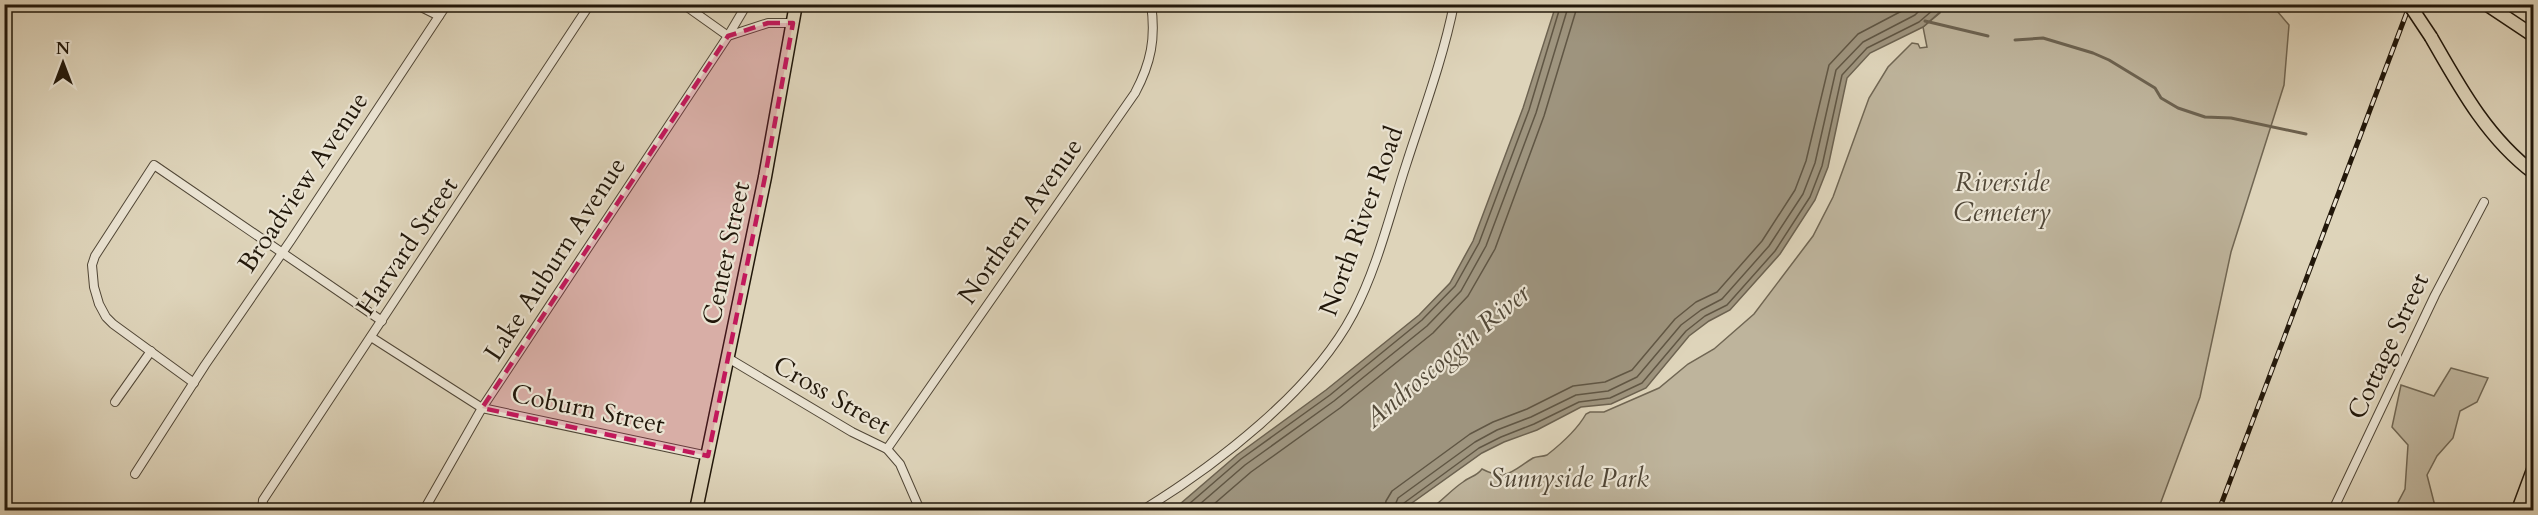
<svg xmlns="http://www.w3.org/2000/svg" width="2538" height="515" viewBox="0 0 2538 515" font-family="Cardo,serif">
  <rect width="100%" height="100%" fill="#ded4ba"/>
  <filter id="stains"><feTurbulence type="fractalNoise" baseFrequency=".00333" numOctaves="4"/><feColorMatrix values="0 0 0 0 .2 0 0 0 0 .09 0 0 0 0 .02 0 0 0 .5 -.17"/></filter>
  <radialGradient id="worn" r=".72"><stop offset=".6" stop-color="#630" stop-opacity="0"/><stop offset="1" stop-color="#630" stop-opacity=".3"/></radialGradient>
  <g fill="#beb49c" stroke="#706653" stroke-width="1.5">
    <path d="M1939,5h333l17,20 -5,60 -53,167 -31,145 -42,113h-729c12,-8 22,-20 34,-28 7,-6 13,-5 19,-13 25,13 31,1 51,-11 4,-2 9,-1 14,-3 14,-11 30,-25 39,-41l4,-2h14l55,-24 29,-24 26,-15 40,-35 59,-78 20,-39 36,-99 19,-31 24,-24 6,1 2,4 7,-1 -4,-20 17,-14z"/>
    <path d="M2451,368l37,10 -11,24 -17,9 -7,27 -16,18 -10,19 9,35h-42l11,-21 3,-44 -16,-18 9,-42 33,11z"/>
  </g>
  <path fill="#9e947e" stroke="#6c6250" stroke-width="1.5" d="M1556,5l383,-1 1,8 -17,15 -53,26 -23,25 -19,89 -13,33 -35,54 -50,56 -21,11 -20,15 -43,52 -35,16 -30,3 -44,23 -33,12 -22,11 -80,57h-229l64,-55 89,-65 93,-75 31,-32 23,-42 50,-133z"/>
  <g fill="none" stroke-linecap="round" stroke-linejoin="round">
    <g stroke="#605644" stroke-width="1.5">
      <path d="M1182,510l59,-51 89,-64 92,-75 33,-34 24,-43 50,-133 32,-106"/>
      <path d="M1193,510l52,-45 89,-64 93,-75 34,-35 25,-45 50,-133 33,-109"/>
      <path d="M1207,510l44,-38 89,-64 93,-75 35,-37 27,-47 49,-133 34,-112"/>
      <path d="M1384,510l2,-9 6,-10 78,-57 23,-12 34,-13 46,-23 32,-4 27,-12 43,-51 21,-17 21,-10 45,-51 33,-51 11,-29 23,-96 29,-31 57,-30"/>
      <path d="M1393,510l5,-12 77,-56 22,-12 34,-13 45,-22 32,-4 29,-14 44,-52 20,-15 21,-11 47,-53 34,-52 12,-31 21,-93 27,-28 52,-27 11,-11"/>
      <path d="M1401,510l3,-7 75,-55 22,-11 33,-13 45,-22 31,-4 32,-15 44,-52 19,-15 22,-11 48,-54 35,-54 12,-31 20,-91 25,-27 52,-26 14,-12 1,-6"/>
    </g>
    <g stroke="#6c6250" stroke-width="3">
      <path d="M1925,21l63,15"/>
      <path d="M2015,40l28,-2 50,15 16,7 46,28 6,10 17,10 27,9 26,1 75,16"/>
    </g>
    <defs>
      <g id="minor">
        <path d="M415,4l24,12"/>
        <path d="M683,4l45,32"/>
        <path d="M728,36l40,-13h25"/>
        <path d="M371,337l111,71 226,48"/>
        <path d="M728,358l124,74 35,17 13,15 20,46"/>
        <path d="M194,383l-81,-59 -7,-7 -7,-13 -5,-17 -2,-22 3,-9 59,-91 228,156"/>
        <path d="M115,402l36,-51"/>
        <path d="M887,449l248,-356c16,-30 21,-55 16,-89"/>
        <path d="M135,474l70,-109 86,-125 156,-236"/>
        <path d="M262,510l1,-10 327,-496"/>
        <path d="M424,510l58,-102 246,-372 19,-32"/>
        <path d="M1143,510c73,-45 169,-118 210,-196 24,-45 37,-100 53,-149 17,-53 37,-106 48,-161"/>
        <path d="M2333,510l102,-215 49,-93"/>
      </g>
      <g id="primary">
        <path d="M2486,4l48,32"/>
        <path d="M2431,37c28,49 56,101 103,136"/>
      </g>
      <g id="trunk">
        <path d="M696,510l69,-333 31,-173"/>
        <path d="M2518,510l16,-43"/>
      </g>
    </defs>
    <use href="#minor" stroke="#504636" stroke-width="10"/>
    <use href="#primary" stroke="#21170a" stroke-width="15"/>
    <use href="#trunk" stroke="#21170a" stroke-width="15"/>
    <use href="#minor" stroke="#eae3d2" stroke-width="8"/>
    <use href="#primary" stroke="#ded4ba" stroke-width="12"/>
    <use href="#trunk" stroke="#ded4ba" stroke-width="12"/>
    <defs>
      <path id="rail" d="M2219,510l191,-506"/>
    </defs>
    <use href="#rail" stroke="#21170a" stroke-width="5"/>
    <use href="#rail" stroke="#eae3d2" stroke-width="3" stroke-dasharray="9" stroke-linecap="butt"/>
    <defs>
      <path id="primary-bridge" d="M2409,4l22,33"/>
    </defs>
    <use href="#primary-bridge" stroke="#21170a" stroke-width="15" stroke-linecap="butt"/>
    <use href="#primary-bridge" stroke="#ded4ba" stroke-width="12"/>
  </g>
  <path fill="#c2185b" fill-opacity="0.2" stroke="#c2185b" stroke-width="4.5" stroke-dasharray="12 8" stroke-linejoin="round" d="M768,23h25l-28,154 -57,279 -226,-48 246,-372z"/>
  <g text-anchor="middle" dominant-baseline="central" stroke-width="4.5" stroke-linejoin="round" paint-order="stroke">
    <g font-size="26" fill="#21170a" stroke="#eae3d2">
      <text transform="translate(303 182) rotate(-56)">Broadview Avenue</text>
      <text transform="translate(1020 221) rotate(-55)">Northern Avenue</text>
      <text transform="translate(1361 221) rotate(-70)">North River Road</text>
      <text transform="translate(407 246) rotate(-56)">Harvard Street</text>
      <text transform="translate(726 253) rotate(-78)">Center Street</text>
      <text transform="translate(555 259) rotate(-57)">Lake Auburn Avenue</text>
      <text transform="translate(2388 346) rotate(-65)">Cottage Street</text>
      <text transform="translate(832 395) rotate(30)">Cross Street</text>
      <text transform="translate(588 409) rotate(12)">Coburn Street</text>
    </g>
    <g font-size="26" font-style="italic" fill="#504636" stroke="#eae3d2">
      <text x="2002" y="182">Riverside<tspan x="2002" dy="30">Cemetery</tspan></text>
      <text x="1569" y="478">Sunnyside Park</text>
    </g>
    <g font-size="27" font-style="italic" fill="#534938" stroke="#eae3d2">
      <text transform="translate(1447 356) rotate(-40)">Androscoggin River</text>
    </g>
  </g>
  <rect width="2538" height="515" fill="none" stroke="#ded4ba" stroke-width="24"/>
  <rect x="6" y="6" width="2526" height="503" fill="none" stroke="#21170a" stroke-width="3"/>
  <rect x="12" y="12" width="2514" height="491" fill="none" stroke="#21170a" stroke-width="1.5"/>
  <g transform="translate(63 63)" stroke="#eae3d2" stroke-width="4.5" paint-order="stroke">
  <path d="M0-4.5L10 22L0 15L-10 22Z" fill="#21170a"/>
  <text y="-9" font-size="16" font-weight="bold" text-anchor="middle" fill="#21170a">N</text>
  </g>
  <rect width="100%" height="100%" filter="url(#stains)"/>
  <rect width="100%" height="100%" fill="url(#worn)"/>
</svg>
